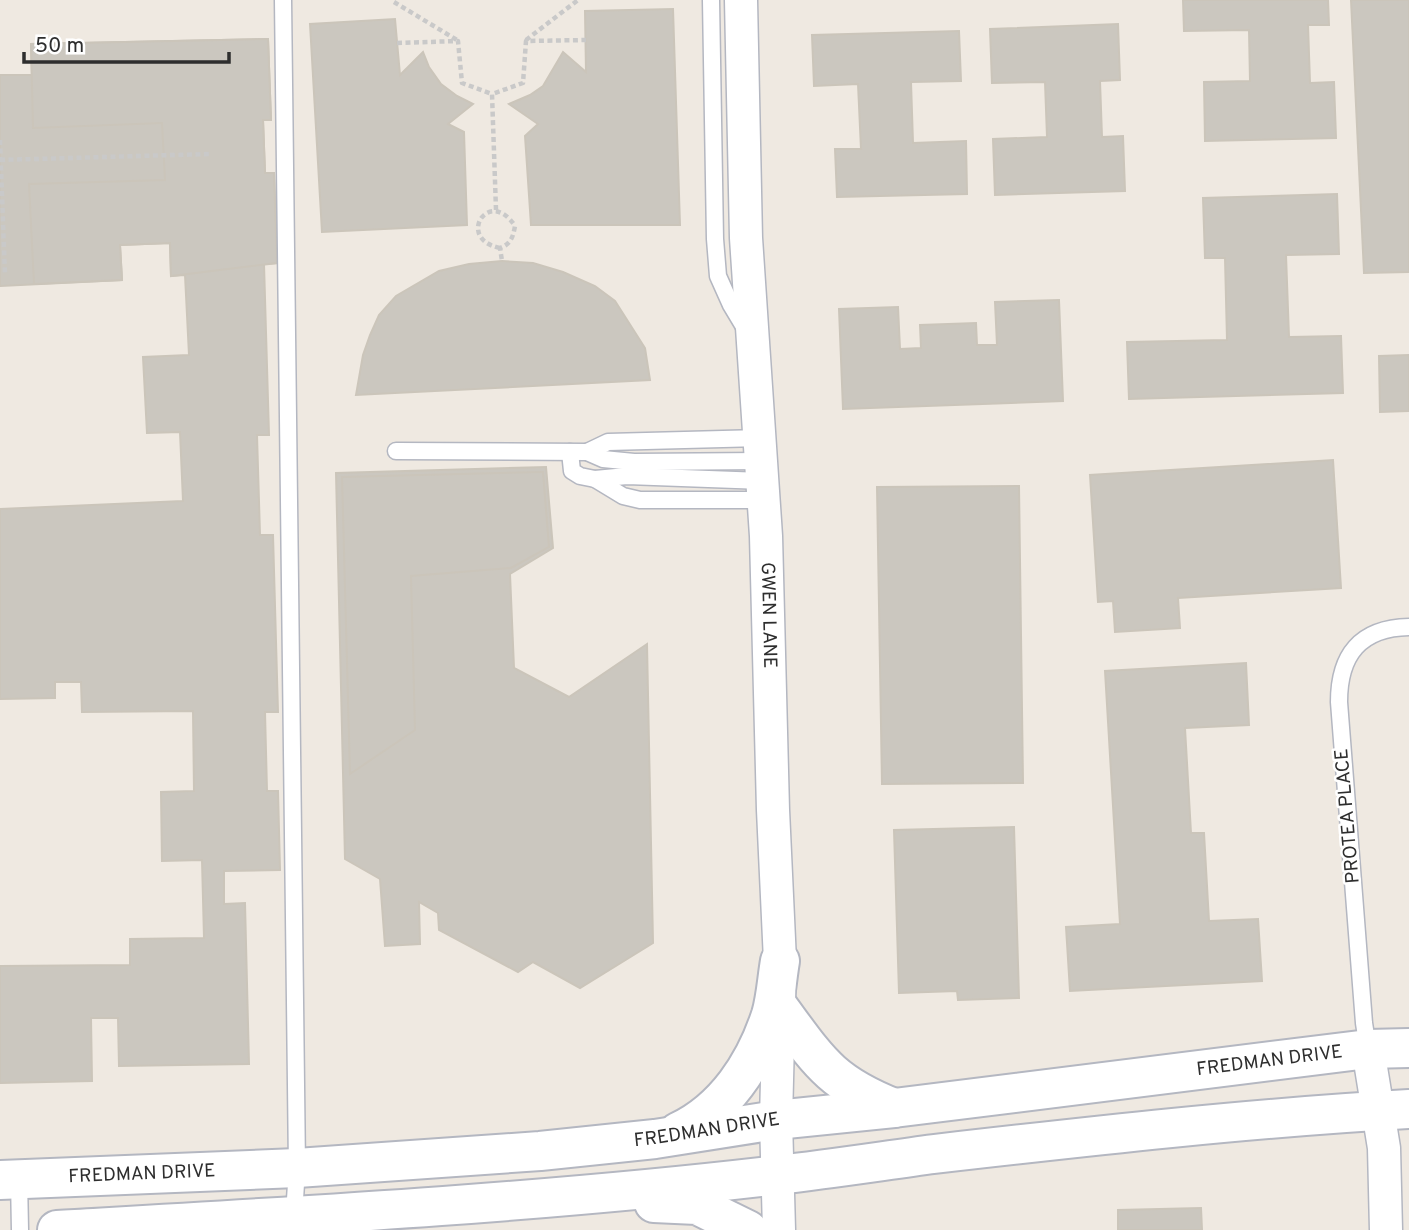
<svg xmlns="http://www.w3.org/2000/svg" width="1409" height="1230" viewBox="0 0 1409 1230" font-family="Overpass,sans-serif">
  <rect width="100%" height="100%" fill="#efe9e1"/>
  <g fill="#cbc7bf" stroke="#cbc5ba" stroke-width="2">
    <path d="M1183,0h145l1,25h-21l2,58 24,-1 2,56 -131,3 -1,-59 46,-1 -1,-51 -65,1z"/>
    <path d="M1351,0h58v272l-45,1z"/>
    <path d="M673,9l7,216h-149l-6,-89 13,-12 -29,-20 21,-9 13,-9 20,-34 23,20 -1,-61z"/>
    <path d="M395,19l5,56 23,-23 6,15 12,17 16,12 16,8 -25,20 16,8 3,93 -145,7 -12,-208z"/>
    <path d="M1118,24l2,56 -20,1 2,56 21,-1 2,55 -130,4 -2,-56 54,-2 -2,-55 -53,1 -2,-54z"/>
    <path d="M959,31l2,50 -50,1 2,61 53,-2 1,53 -130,3 -2,-48h26l-3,-65 -44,2 -2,-51z"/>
    <path d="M268,39l3,81h-8l2,53h9l3,90 -13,1 5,171h-12l3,100h13l5,177h-13l2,79h11l2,79 -56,1v33l21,-1 4,161 -130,2 -1,-48h-27l1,63 -92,2v-117l130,-1v-26l74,-1 -2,-78 -40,1 -1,-69 33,-1 -1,-80 -111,1 -1,-30h-26v16l-55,1v-190l183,-8 -3,-69 -33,1 -4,-76 46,-2 -4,-80 -14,1 -1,-33 -50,2 2,35 -122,6v-211h32l-1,-31z"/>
    <path d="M268,39l3,81h-8l2,53h9l3,90 -106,13 -1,-33 -50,2 2,35 -88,4 -5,-100 136,-4 -3,-57 -129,5 -2,-84z"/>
    <path d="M1337,194l2,60 -53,1 3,82 52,-1 2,57 -214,6 -2,-57 100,-2 -2,-82h-20l-2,-60z"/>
    <path d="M502,261l31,2 30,9 32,14 20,15 30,47 5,32 -294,15 7,-40 7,-20 9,-20 17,-19 43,-25 30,-7z"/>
    <path d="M1059,300l4,101 -220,8 -4,-100 59,-2 2,42 21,-1 -1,-23 56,-2 1,22h20l-2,-43z"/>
    <path d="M1409,355v56l-29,1 -1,-56z"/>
    <path d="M1333,460l8,128 -163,10 2,30 -65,4 -2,-31 -15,1 -8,-127z"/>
    <path d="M546,467l7,81 -43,26 4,94 55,29 78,-53 6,299 -73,45 -47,-26 -15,10 -79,-42 -1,-17 -19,-11 1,42 -35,2 -5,-67 -35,-20 -9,-386z"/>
    <path d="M543,472l6,75 -38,21 -100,8 4,154 -65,44 -8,-297z"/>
    <path d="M1019,486l4,297 -141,1 -5,-297z"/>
    <path d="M1246,663l3,62 -64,3 6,105h13l5,88 49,-2 4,62 -192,10 -4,-64 54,-3 -15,-253z"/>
    <path d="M1014,827l5,171 -61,2 -1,-9 -58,2 -5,-163z"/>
    <path d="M1201,1208l1,22h-84v-20z"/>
  </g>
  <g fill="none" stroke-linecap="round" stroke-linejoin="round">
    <defs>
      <g id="lane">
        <path d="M283,0l14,1168 -3,47"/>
        <path d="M711,0l4,239 3,37 13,29 15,25"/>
        <path d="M396,451l191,1 16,7 31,3 128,-1"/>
        <path d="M570,452l2,19 8,5 15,3 32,-3 136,5"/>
        <path d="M587,452l21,-10 153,-4"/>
        <path d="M595,479l28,17 17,4h125"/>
        <path d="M1368,1049l-4,-26 -25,-321c0,-47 21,-74 70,-75"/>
        <path d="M19,1179l1,51"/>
      </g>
      <g id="street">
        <path id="s1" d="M741,0l5,238 20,298 7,274 7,151 -4,159 3,110"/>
        <path d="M1368,1049l16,99 2,82"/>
      </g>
      <g id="secondary">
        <path d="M780,1009c39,53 51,74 114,99"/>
        <path d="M678,1132c47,-22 77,-68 93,-117 5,-17 6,-37 9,-54"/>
        <path id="s2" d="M0,1180l297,-12 243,-17 115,-12 121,-19 118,-12 474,-59 41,-1"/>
        <path d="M654,1203l43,2 51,25"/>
        <path d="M57,1230c241,-14 482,-27 721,-55 52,-6 104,-14 156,-21 157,-18 316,-36 475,-45"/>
      </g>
    </defs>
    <use href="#lane" stroke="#b4b7c1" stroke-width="19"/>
    <use href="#street" stroke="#b4b7c1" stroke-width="35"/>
    <use href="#secondary" stroke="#b4b7c1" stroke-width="42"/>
    <g stroke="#c9c9c9" stroke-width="4.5" stroke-dasharray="5 3.5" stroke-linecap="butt">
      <path d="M394,2l63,38"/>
      <path d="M526,40l52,-40"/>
      <path d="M397,43l61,-2 4,42 30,11"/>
      <path d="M0,140l5,135"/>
      <path d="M0,160l209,-6"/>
      <path d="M496,210l-4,-116 31,-11 3,-42 60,-1"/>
      <path d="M500,248c-45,-9 -11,-62 15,-22 -2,11 -4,18 -15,22l2,13"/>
    </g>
    <use href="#lane" stroke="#fff" stroke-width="16"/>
    <use href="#street" stroke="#fff" stroke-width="32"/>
    <use href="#secondary" stroke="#fff" stroke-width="38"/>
  </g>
  <g text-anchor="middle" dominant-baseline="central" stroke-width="5" stroke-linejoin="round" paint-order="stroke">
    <g font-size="19" fill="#2e2e2e" stroke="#fff">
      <text stroke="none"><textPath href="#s1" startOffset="616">GWEN LANE</textPath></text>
      <text transform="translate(1348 816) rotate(-95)">PROTEA PLACE</text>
      <text stroke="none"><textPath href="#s2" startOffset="1276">FREDMAN DRIVE</textPath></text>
      <text stroke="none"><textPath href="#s2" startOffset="709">FREDMAN DRIVE</textPath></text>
      <text stroke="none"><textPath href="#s2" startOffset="142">FREDMAN DRIVE</textPath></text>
    </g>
  </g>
  <path d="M24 52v10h205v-10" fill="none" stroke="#2e2e2e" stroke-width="3.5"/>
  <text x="35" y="52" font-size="21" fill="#2e2e2e" stroke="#ffffff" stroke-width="5" paint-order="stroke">50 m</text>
</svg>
